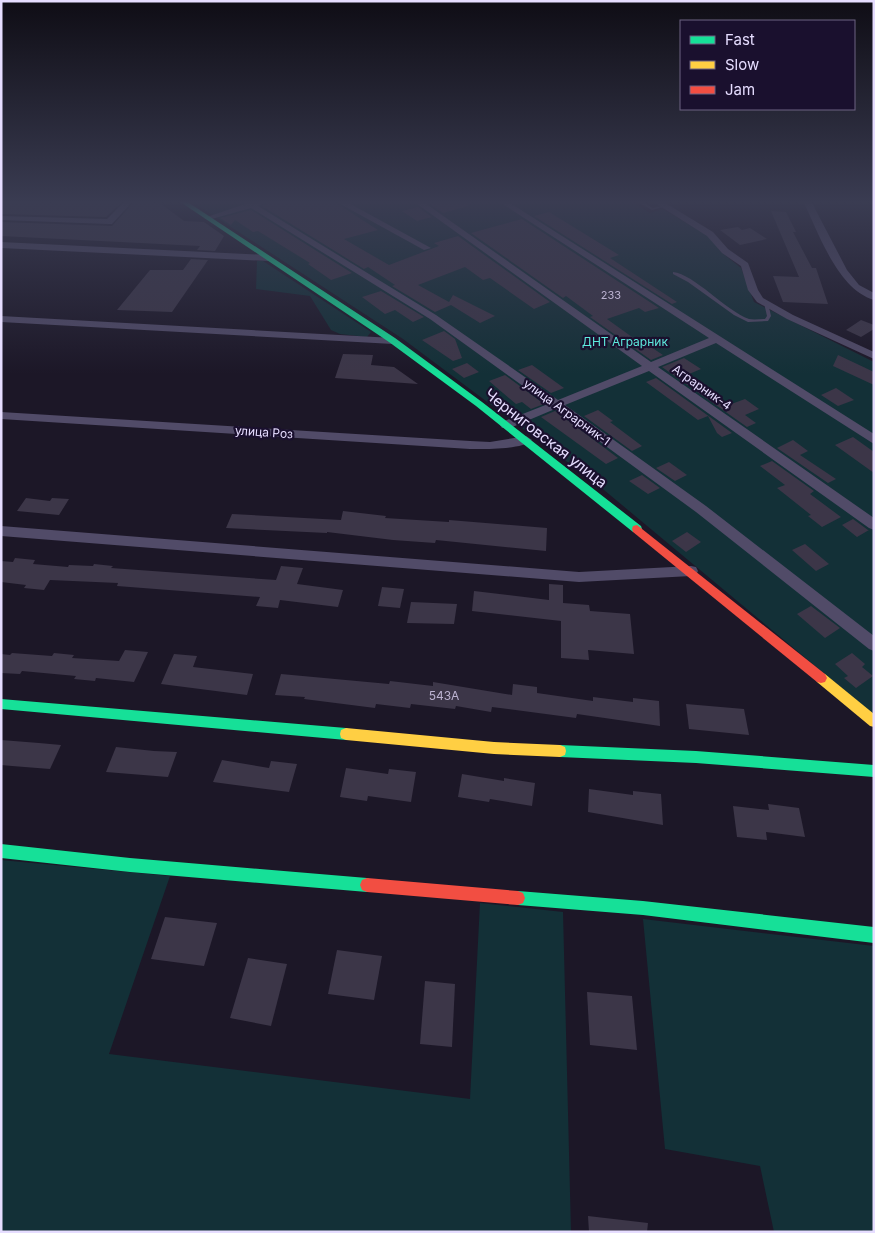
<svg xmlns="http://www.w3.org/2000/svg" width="875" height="1233" viewBox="0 0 875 1233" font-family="Inter,sans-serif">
  <rect width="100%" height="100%" fill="#1c1727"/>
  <g fill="#133037">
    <path d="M191,201h440l19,12 13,-4 47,28 11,15 20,16 13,34 120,60v353l-276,-230 -195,-146z"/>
    <path d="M257,261h6l108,71 -4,5 -27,-3 -9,-4 -21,-34 -54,-7z"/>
    <path d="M1,860l169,16 -61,178 361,45 10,-196 83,9 8,320h-570z"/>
    <path d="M643,919l231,27v286h-100l-14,-66 -95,-17z"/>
  </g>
  <g fill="#3c3648">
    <path d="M1,201l53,2v-2l68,1 -16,15 -105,-3z"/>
    <path d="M271,201h62l45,29 -34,9 45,26 50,-19 -5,-3 24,-7 92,66 -16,7 -44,-31 -7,2 -18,-13 -47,18 31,17 4,-7 42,21 -15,7 -29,-18 -16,7 -43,-26 3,-1 -27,-18 -4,2 -102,-63z"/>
    <path d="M443,201h24l1,5 -25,7 -13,-9z"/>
    <path d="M134,202l26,1 24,18 20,1 20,14 -9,15 -18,-1 3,-4 -199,-10v-14l111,4z"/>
    <path d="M418,207l14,10 -15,4 -15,-10z"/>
    <path d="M251,210l101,63 -21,7 -23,-16 2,-1 -52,-32 -5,1 -18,-12 -4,5 -11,-7z"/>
    <path d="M771,211l15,1 10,20h-3l19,36h4l12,36 -45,-2 -10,-26 26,1z"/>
    <path d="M549,212l70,43 -9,3 67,44 -5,2 -138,-88z"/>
    <path d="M522,219l137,89 -14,4 -6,-4 -32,11 32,23 3,-1 21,14 -12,5 -61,-43 3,-1 -27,-20 -3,2 -92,-65z"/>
    <path d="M738,227l4,3 8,-2 17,11 -27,6 -20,-15z"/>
    <path d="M191,259l17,1 -36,52 -55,-2 33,-40h33z"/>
    <path d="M381,291l43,26 -11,5 -18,-12 -10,4 -23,-17z"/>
    <path d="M861,320l13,5v4l-13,8 -15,-7z"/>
    <path d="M444,331l11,8 7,19 -9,3 -31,-21z"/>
    <path d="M343,354l30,1 -2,10 23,2 24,17 -83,-6z"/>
    <path d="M838,355l36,17v13l-41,-19z"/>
    <path d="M684,358l17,11 -19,8 33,24 2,-1 9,6 19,-7 14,10 -14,6 11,8 -9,4 -85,-60z"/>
    <path d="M467,363l12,9 -15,6 -12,-9z"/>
    <path d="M532,365l32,23 -13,5 -33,-23z"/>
    <path d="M505,375l39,29 -13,5 -9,-7 -6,2 -27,-23z"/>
    <path d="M656,378l76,55 -10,4 -5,-4 -9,-17 -10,4 -52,-38z"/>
    <path d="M836,388l18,12 -16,6 -17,-11z"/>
    <path d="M598,410l15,11 -3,1 32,24 -10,5 -48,-35z"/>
    <path d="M555,411l15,11 48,36 -12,6 -65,-47z"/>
    <path d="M853,437l21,15v21l-39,-28z"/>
    <path d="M793,440l15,11 -8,4 36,24 -8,4 -51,-35z"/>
    <path d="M772,461l42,30 -4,3 31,23 -19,10 -14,-11 3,-1 -34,-27 8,-3 -25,-19z"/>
    <path d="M669,462l18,13 -12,6 -19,-13z"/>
    <path d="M642,475l18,13 -12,6 -19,-13z"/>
    <path d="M26,498l24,3 2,-3 17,1 -10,16 -42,-4z"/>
    <path d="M343,511l43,5 -1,2 64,4v-2l98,8 -1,23 -110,-11 -1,3 -42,-3 -66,-8v1l-101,-5 6,-14 109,6z"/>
    <path d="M853,519l15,11h1l-12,7 -15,-12z"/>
    <path d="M687,532l14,10 -15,10 -14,-11z"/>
    <path d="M805,544l24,20 -13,7 -24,-21z"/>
    <path d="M15,558l20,2 -2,4 35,3 1,-2 24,1 1,-2 19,2 -2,2 165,12 5,-14 22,2 -6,16 46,6 -5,17 -58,-7 -2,8 -22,-2 4,-9 -143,-11 1,-3 -68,-3 -6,10 -20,-2 2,-3 -25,-3v-21l12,1z"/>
    <path d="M549,584l14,1v18l26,2 1,6 40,3 4,40 -46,-4 1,10 -28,-2v-37l-89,-10 2,-20 75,9z"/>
    <path d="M382,587l22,2 -4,19 -22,-2z"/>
    <path d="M411,602l46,2 -3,20 -47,-1z"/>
    <path d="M811,606l29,22 -15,10 -28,-24z"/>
    <path d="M125,650l23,2 -14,30 -38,-4 -1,3 -21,-2 2,-3 -54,-5 -2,3 -19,-1v-19l9,1 2,-2 40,3 2,-3 20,2 -2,3 47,3z"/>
    <path d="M852,653l13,11 -3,3 11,9 -17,12 -12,-10 4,-2 -13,-12z"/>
    <path d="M174,654l23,2 -4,11 60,7 -6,21 -86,-11z"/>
    <path d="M281,674l108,10 1,-3 43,5v-4l79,13 1,-11 24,3v6l56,8v-4l40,5v-4l26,3 1,25 -83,-12 -1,4 -84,-11 -1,5 -35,-6 -1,3 -44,-5 -1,4 -34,-4 -1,4 -71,-9 1,-2 -30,-2z"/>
    <path d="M686,704l58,5 5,26 -60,-6z"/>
    <path d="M1,740l38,3 22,2 -11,24 -38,-3 -11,-1z"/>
    <path d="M116,747l38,4 23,1 -9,25 -62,-5z"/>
    <path d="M222,760l47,8 2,-7 26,3 -8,28 -76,-10z"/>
    <path d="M346,768l42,6 1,-5 27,3 -5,30 -43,-6 -1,5 -27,-4z"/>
    <path d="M462,774l42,7v-3l31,5 -3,23 -42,-7 -1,3 -31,-5z"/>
    <path d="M589,789l44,6v-4l28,3 2,31 -75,-13z"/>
    <path d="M768,804l31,4 6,29 -39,-5 1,8 -30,-3 -4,-31 36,4z"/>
    <path d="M165,917l52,6 -13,43 -53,-7z"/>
    <path d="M337,950l45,6 -8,44 -46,-6z"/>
    <path d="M248,958l39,6 -16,62 -41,-8z"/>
    <path d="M425,981l30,3 -3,63 -32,-3z"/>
    <path d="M587,992l45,4 5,54 -47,-5z"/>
    <path d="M588,1216l60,7 -1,9h-58z"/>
  </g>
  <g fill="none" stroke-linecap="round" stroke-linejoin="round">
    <g fill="#514b68" fill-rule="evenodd">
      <path d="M636,201h5l12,7 12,-3 2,1 -15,4z"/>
      <path d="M673,272c21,2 53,39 76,47 5,1 11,0 16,0l2,-3 -3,-13 2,-1 2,1 3,13 -3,5 -20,1 -14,-7 -46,-33 -15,-8z"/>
    </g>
    <g fill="#514b68" fill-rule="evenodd">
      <path d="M125,201h8l-21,23h-3l-108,-4v-4l106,3z"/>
      <path d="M241,201h28l-11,5 178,109 122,85 84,-34 -229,-165h9l229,161 58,-24 -211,-137h9l367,233v10l-158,-101 -58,24 216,151v12l-5,-2 -220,-157 -84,34 141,101 168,130v15l-5,-2 -173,-137 -141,-103 -45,19h-8l-2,-3 2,-3 46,-18 -118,-85 -179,-111 -43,12 -4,-2 41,-14z"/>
      <path d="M335,201h10l86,47 -7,2z"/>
      <path d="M652,201h10l51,31 15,17 20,14 10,27 5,8 30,17 81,37v7l-87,-40 -30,-17 -9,-12 -7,-24 -19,-13 -15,-17z"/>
      <path d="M803,201h8l36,69 12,15 15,8v7c-37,-11 -55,-67 -71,-99z"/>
      <path d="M1,242l267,13 4,3 -4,3 -267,-13z"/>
      <path d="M1,316l392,22 5,3 -5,3 -392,-22z"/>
      <path d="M1,412l469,29 20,1 36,-6 6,4c-9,10 -49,9 -62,9l-469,-30z"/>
      <path d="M1,526l578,46 112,-6 5,1 2,4 -2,4 -5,1 -112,6 -578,-46z"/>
    </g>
    <g fill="#16e098" fill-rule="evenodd">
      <path d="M179,201h7l209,137 87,64 159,124 1,3 -1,3h-8l-157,-126 -87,-64z"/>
      <path d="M1,699l345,29 5,2 1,4 -1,4 -5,2 -345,-31z"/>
      <path d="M560,745l136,6 178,14v12l-178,-14 -136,-6 -5,-2 -1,-4 1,-4z"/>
      <path d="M1,844l129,14 237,20 5,2 2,5 -2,5 -5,2 -237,-20 -129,-14z"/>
      <path d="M518,891l125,10 231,26v16l-231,-28 -125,-10 -5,-2 -2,-5 2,-5z"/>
    </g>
    <g fill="#ffcf43" fill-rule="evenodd">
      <path d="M821,673l4,1 49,40v13l-4,-1 -53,-44 -2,-4 2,-4z"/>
      <path d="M346,728l148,14 66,3 5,2 1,4 -1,4 -5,2 -66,-3 -148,-14 -5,-2 -1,-4 1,-4z"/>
    </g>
    <g fill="#f24e42" fill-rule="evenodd">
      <path d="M637,525l188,149 2,4 -2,4 -4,1 -4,-1 -184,-150 -1,-3 1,-3z"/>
      <path d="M367,878l151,13 5,2 2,5 -2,5 -5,2 -151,-13 -5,-2 -2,-5 2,-5z"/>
    </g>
  </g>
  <linearGradient id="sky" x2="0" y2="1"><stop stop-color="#0f0d15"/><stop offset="0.54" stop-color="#3a3c52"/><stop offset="1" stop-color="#3a3c52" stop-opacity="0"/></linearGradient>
  <rect width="875" height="374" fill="url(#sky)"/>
  <g text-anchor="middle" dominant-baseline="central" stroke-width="4.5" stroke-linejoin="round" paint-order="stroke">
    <g font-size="11" fill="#bcb3d1">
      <text x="611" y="295">233</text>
    </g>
    <g font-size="12" fill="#5eeade" stroke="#1a102e">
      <text x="625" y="341">ДНТ Аграрник</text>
    </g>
    <g font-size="12" fill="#e6ddff" stroke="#1a102e">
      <text transform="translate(702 387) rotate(35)">Аграрник-4</text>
      <text transform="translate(567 412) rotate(36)">улица Аграрник-1</text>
      <text transform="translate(264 432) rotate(4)">улица Роз</text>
    </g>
    <g font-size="12" fill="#bcb3d1">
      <text x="444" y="695">543А</text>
    </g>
    <g font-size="15" fill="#e6ddff" stroke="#1a102e">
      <text transform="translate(546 438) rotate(38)">Черниговская улица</text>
    </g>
  </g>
  <rect width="875" height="1233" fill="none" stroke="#e6ddff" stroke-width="5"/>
  <rect x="680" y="20" width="175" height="90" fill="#1a102e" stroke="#6c6282"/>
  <rect x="690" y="36" width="25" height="8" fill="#16e098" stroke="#6c6282"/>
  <text x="725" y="45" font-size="15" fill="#e6ddff">Fast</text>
  <rect x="690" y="61" width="25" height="8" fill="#ffcf43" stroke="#6c6282"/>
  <text x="725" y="70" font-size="15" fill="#e6ddff">Slow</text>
  <rect x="690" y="86" width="25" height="8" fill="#f24e42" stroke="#6c6282"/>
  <text x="725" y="95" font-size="15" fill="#e6ddff">Jam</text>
</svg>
